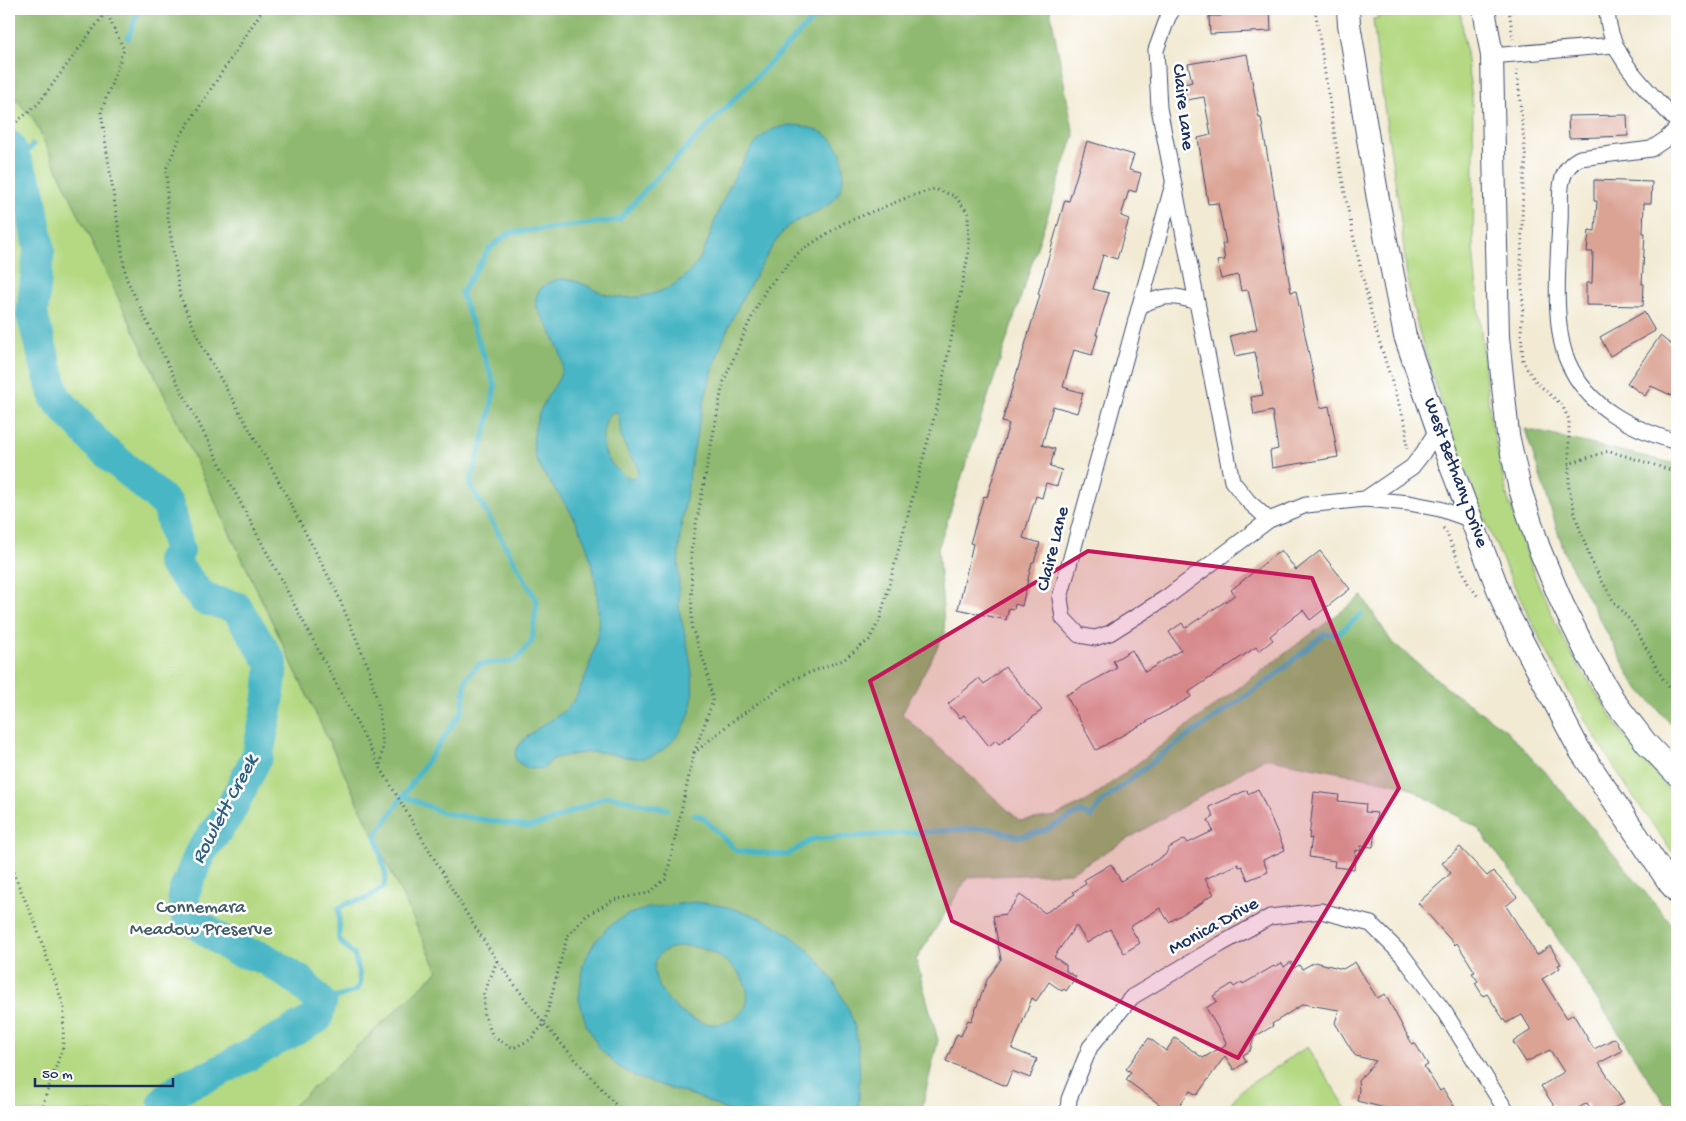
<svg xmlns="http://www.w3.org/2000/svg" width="1686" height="1121" viewBox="0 0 1686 1121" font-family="'Gochi Hand',sans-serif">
  <rect width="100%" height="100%" fill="#fff"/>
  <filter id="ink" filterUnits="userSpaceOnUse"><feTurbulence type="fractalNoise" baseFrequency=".02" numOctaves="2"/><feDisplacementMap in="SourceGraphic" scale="10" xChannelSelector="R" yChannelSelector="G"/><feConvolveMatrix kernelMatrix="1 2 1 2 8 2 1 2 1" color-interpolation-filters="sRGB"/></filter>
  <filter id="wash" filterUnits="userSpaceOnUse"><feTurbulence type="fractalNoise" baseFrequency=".0096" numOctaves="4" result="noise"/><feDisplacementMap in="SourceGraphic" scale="20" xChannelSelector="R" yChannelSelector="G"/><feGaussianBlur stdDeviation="1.12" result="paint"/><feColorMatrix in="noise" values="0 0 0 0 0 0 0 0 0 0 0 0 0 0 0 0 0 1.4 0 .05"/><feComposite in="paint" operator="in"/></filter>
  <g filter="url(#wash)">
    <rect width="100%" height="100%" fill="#f2ead3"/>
    <g fill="#b4d982" stroke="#688470">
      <path d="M1378,9h82l12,89 2,57 -1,93 6,65 11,103 17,80 28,81 27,59 13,24 48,74 54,66v58c-94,-126 -169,-268 -222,-416 -16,-44 -31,-89 -42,-135 -8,-30 -9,-63 -13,-94 -10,-65 -20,-129 -27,-194l5,-1z"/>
      <path d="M9,92l24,26 405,853 -151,141h-278z"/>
      <path d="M1307,1047l42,65h-125l17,-22z"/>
    </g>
    <g fill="#8fb970" stroke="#557467">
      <path d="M9,9h1041l24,126 -136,414 7,84 -43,81 118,107 35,-5 32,-15 275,-205 29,45 61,51 54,38 53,58 118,143v181h-7l-133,-205 -59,-79 -74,-43 -139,-27 -195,115 -102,4 -52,83 22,80 -17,72h-634l151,-141 -405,-853 -24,-26z"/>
      <path d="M1525,429l152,35v267l-43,-48 -68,-126z"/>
    </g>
    <g fill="#49b6c5" stroke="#327292" fill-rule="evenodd">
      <path d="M789,125c28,0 55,13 54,45 0,7 0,14 -3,20 -10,24 -40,22 -56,41 -9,9 -14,20 -21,31 -16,28 -32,56 -43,86 -16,46 -26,94 -33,143 -3,19 -7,38 -8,58 -1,17 0,36 0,54 0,13 5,24 7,37 5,21 9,45 5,67 -3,18 -17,36 -33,46 -22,13 -42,-2 -65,-1 -12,1 -25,3 -37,6l-5,2 -8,9 -16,-1 -11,-7c-8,-23 43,-41 55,-57 13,-17 24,-53 27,-75 1,-11 0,-23 -1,-35 -2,-27 -13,-61 -27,-83 -11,-18 -33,-41 -36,-61 -2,-15 3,-35 10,-47 7,-15 21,-26 18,-44 -3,-11 -9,-23 -14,-33 -5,-10 -16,-18 -11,-31 2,-6 7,-10 13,-13 23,-11 40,10 62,14 21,5 50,-2 67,-15 26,-19 29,-43 40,-71 9,-22 30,-66 49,-78 6,-4 14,-5 21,-7zM614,412h3l2,4 2,20 8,19 8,9 1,9 -3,4c-7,2 -12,-2 -17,-7 -15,-12 -18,-28 -13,-46 2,-6 3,-10 9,-12z"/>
      <path d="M694,902c63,5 116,34 146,91 6,11 12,23 15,35 6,27 5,57 3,84h-128l-29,-14 -66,-21 -20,-13 -16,-16 -13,-24 -7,-25 4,-35 11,-21 14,-16 18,-12 23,-7zM679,946c19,-1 34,5 49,17 12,9 22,23 19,39 -1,7 -8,13 -14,17 -43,25 -102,-48 -69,-68 5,-3 10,-3 15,-5z"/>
    </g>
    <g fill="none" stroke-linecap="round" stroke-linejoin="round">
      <g stroke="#49b6c5" stroke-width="5.5">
        <path d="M128,38l11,-29"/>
        <path d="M16,163l17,-18"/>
        <path d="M404,796l39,17 86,14 21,-6 58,-25 59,13"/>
        <path d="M693,815l8,1 36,35 50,4 26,-16 175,-11 30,9 25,-6 38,-19 10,5 11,-15 59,-47 111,-77 52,-44h14l23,-20"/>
        <path d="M321,1003l36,-13 3,-5 -1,-14 -5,-16 -15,-15v-32l6,-4 20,-5 18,-11 3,-12 -10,-41 86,-124 4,-33 13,-14 36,-3 17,-20 5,-40 -67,-117 18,-62 7,-36 -34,-93 28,-44 20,-16 110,-13 28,-32 176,-179"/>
      </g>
      <path stroke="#49b6c5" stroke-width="32" d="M9,146l20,44 10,59 -7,66 23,82 43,48 70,60 11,46 -7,10 32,38 32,8 36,57 -4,40 -10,50 -29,59 -29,40 -17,42 4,22 48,33 29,8 37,24 20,21 -4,15 -105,57 -27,10 -21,16 4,11"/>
    </g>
    <g id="blocks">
      <g fill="#dba394">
        <path d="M1221,9h49l1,22 -61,3 -1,-18h12z"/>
        <path d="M1247,54l12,64h2l30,174 5,-1 24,117 9,-2 9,51 -66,11 -2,-17 8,-2 -6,-38 -18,4 -3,-18 12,-2 -8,-43 -20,4 -5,-20 27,-7 -9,-39 -7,1 -3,-16 -17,4 -4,-18 8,-1 -3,-16 4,-1 -8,-40 -10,1 -10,-66 13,-3 -7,-38 -17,3 -3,-16 8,-2 -4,-18z"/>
        <path d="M1627,115l1,21 -59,2 -1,-22z"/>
        <path d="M1087,141l47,14 -5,15 12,3 -5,19 -7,-2 -8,26 8,3 -12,40 -14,-4 -10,34 16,4 -13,42h2l-6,20 -18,-5 -11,37 20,6 -6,20 -24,-7 -11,39 13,4 -5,18 12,3 -5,16 -11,-3 -4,15 -6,-2 -13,42 17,5 -6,19h-2l-10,44 -7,-2 -1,5 -5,-1 -3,12 -48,-11 15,-65 -3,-1 14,-47 3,1 22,-73 -7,-2 38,-127 -2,-1 27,-94 4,1z"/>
        <path d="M1594,180l58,2 -1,21h-7l-1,30h2l-3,51h2l-1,22 -57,-1v-22h6l1,-31h-6l2,-22 6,1 2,-30h-3z"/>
        <path d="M1644,312l11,19 -45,25 -10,-19z"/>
        <path d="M1660,336l17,13v49l-26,-12 -6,10 -18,-13z"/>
        <path d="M1281,550l15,20 24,-19 30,38 -40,31 -7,-10 -33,26 3,4 -14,11 -3,-4 -67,45 2,5 -95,53 -30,-55 51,-27 -4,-7 19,-11 13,22 36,-22 -12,-18 13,-9 3,5 50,-33 -4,-5z"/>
        <path d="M1005,667l37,43 -43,34 -3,-4 -7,6 -25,-31 -4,3 -12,-14 31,-26 5,6z"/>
        <path d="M1258,789l27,61 -22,10 5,12 -20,8 -6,-14 -3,1 -1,-3 -33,15 9,15 -12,7 1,1 -34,20 -9,-14 -30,19 10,16 -16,10 -14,-24 -23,14 -11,-18 -22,32 12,8v6l10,6 -10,14 -2,-2 -2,2 -13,-9 -13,19 -4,-3 -20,51 25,10 -7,19 -18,-7 -6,15 -60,-25 11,-27 4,2 7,-16 3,1 16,-41 14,-21 -8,-43 13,-2 14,-19 25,18 30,-19 -2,-2 13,-8 -2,-4 27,-16 10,17 44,-26 4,-7 16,-9 3,4 25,-12 -5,-11 6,-3 -5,-10 38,-17 1,4z"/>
        <path d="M1314,792l25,3 -1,6 28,3 -1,8 12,1 -4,34 -12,-1 -1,5 -4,-1 -2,19 -20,-2 1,-6 -26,-4 3,-19 -3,1z"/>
        <path d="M1460,847l27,29 6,-5 24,26 -11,9 31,49 13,-9 11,18 -3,1 2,3 -18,11 25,39 6,-4 21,35 21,-11 7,13 -23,12 25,39 -17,10h-14l-6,-9 -15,9h-14l-17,-26 23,-14 -14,-22 -24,12 -13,-20 18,-12 -9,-15 -16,8 -19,-29 -4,2 -8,-13 3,-2 -6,-8 3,-1 -18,-29 -2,2 -37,-42 33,-30 -9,-10z"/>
        <path d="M1291,962l3,6 5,-3 3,4 13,-7 28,7 12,-7 22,36 8,-4 27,50 3,-1 13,22 -4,2 16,24 3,-2 15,23h-57l-44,-11 2,-11 -1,-9 18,-20 -20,-5 -2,-2 -19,-31 4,-13 -36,-6 -31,20 1,2 -19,11 -4,14 -7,4 3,7 -12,8 -9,-14 -28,39 -7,-4 -16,21h-4l-44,-32 5,-8 -5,-3 23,-31 17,13 9,-13 28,20 22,-13 1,-3 -20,-34 11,-7 -4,-5 19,-12 2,3 8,-5 1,2 31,-18 1,1 7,-4 2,4z"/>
      </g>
    </g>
  </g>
  <g filter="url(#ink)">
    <use href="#blocks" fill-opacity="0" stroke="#3b4b70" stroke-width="1"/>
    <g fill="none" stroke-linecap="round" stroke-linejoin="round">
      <defs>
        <g id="minor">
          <path d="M1173,9l-5,8 -12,33 3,58 73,373 16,20 21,19"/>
          <path d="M1607,9c1,49 40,79 70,113"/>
          <path d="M1492,56l122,-11"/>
          <path d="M1677,128l-11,11 -15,10 -71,9c-9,4 -16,13 -18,23 -3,13 -1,28 -2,42 -2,39 -8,104 8,139 20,46 64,67 109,80"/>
          <path d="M1173,184l-113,414 3,20 16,17 16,3 15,-5 57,-36 102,-77 37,-15 59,-6 44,4 31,6 32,11"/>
          <path d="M1140,306c21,-11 33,-12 57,-4"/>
          <path d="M1365,499l47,-32 11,-14 15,-25"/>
          <path d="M1068,1112l1,-13 21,-52 42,-50 89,-53 49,-27 51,-6 50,13 32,32 42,57 62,99"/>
        </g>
        <g id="secondary">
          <path d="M1348,9l1,15 30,181 26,131 39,112 62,162 73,139 91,135 7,8"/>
          <path d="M1484,9l8,47 6,281 10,98 12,54 19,59 23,55 24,49 29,50 32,42 30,31"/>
        </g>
      </defs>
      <use href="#minor" stroke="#3b4b70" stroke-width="17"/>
      <use href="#secondary" stroke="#3b4b70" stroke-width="24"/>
      <g stroke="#3b4b70" stroke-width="3" stroke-dasharray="1 4" stroke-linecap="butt">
        <path d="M100,9l7,4 17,37 -23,62 25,166 43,89 211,400 88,149 29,45 47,63 78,88"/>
        <path d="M263,9l-82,126 -14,32v44l13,85 22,50 74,130 61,117 32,76 10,39 4,37 -3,22"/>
        <path d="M1315,9l23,148 15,78 20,86 33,106 1,22"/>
        <path d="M1509,9l4,30"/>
        <path d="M1517,70l9,92 -3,21 -2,83 2,38 -2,29 2,27 3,7 11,16 25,22 7,15v68l8,33 15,42 22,39 19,22 30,55 14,19"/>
        <path d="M9,128l29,-24 70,-95"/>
        <path d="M1568,464l41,-13 68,21"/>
        <path d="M1443,528l3,4 22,51 11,15"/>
        <path d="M9,863l26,60 29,84 -1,40 -23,65"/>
        <path d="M497,961l-13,33v20l9,23 20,11 17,-8 14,-16 23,-87 19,-21 27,-16 35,-7 18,-14 28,-126 40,-33 59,-41 50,-19 26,-20 11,-21 58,-216 31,-152 -1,-38 -13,-17 -21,-7 -28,9 -62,25 -44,28 -34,38 -20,40 -23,54 -32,167 1,78 14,39 7,34 -19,52"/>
      </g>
      <use href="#minor" stroke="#fff" stroke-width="15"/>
      <use href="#secondary" stroke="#fff" stroke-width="22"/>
    </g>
  </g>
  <path fill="#c2185b" fill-opacity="0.2" stroke="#c2185b" stroke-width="4" stroke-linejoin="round" d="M1088,551l224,27 87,210 -161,270 -286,-137 -82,-240z"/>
  <g text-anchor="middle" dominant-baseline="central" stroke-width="5" stroke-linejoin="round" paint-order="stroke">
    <g font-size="19" fill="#1b2f5e" stroke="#fff">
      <text transform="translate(1182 107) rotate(83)">Claire Lane</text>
      <text transform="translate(1455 473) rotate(70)">West Bethany Drive</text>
      <text transform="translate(1054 549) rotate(-76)">Claire Lane</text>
      <text transform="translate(1214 927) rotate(-29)">Monica Drive</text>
    </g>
    <g font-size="19" fill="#415a67" stroke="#fff">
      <text x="201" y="908">Connemara<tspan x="201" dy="22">Meadow Preserve</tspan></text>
    </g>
    <g font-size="20" font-style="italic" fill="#2b5e82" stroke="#fff">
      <text transform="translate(226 810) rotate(-62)">Rowlett Creek</text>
    </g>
  </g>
  <rect width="1686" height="1121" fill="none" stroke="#fff" stroke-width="30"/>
  <path d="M35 1078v8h138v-8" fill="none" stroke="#1b2f5e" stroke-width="2.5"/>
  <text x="42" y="1078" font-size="15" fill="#1b2f5e" stroke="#ffffff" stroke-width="4" paint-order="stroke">50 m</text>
</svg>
